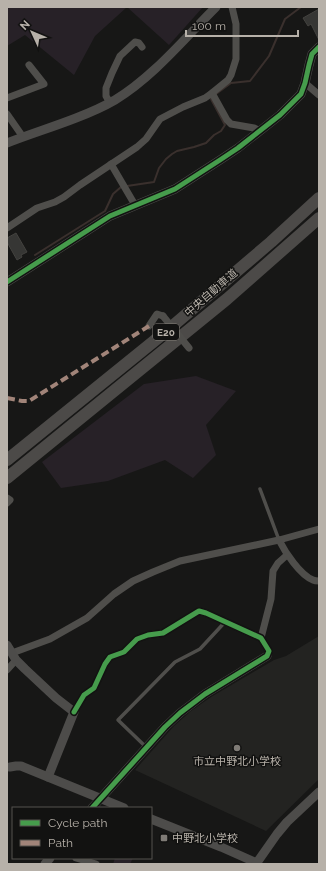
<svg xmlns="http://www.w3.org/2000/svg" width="326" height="871" viewBox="0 0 326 871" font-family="Raleway,'Noto Sans JP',sans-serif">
  <rect width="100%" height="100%" fill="#171716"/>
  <path fill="#232321" d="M319,636v143l-53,52 -131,-61 39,-44 17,-15 20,-14 63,-37 12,-4z"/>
  <g fill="#272127">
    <path d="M7,7h120l-32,29 -21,39 -49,-40 -18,11z"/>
    <path d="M127,7h76l-34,38z"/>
    <path d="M196,376l40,15 -30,34 10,30 -23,23 -28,-18 -57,21 -47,7 -19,-26 102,-78z"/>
    <path d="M115,858h18l-3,6h-17z"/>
  </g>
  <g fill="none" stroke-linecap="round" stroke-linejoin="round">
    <g stroke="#3a302d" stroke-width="2">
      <path d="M216,94l15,-11 19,-2 19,-25 16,-37 16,-12"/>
      <path d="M127,186l27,-4 5,-14 7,-9 6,-5 5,-3 17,-4 12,-4 8,-8 7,-4 4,-6 -14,-26"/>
      <path d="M35,255l70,-44 8,-17 8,-7"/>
    </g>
  </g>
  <g fill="#363634" stroke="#43423f">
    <path d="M319,9v31l-8,-16 -3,2 -5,-8z"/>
    <path d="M16,233l11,19 -6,3 1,2 -5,3 -10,-18v-4z"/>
  </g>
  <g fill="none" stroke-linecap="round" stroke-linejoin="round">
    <g stroke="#4f4e4b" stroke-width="3.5">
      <path d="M260,489l19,51"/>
      <path d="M146,747l-28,-27 57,-58 25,-13 25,-27"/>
    </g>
    <g stroke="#4f4e4b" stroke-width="7">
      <path d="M305,83l14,12"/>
      <path d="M212,93l15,27 4,4 23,4 6,3"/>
      <path d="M7,98l37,-14 -15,-19"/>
      <path d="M110,103l-4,-7v-8l6,-15 8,-17 15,-14 4,1 3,4"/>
      <path d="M7,114l16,23"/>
      <path d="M111,164l24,41"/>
      <path d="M7,228l30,-20 18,-6 9,-5 16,-12 57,-38 9,-8 14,-20 23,-12 22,-9 7,-5 16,-13 3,-5 5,-16v-35l-4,-17"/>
      <path d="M149,326l8,-12 6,2"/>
      <path d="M7,498l3,2 -3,3"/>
      <path d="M279,540c6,12 21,35 34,40 2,1 4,1 6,1"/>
      <path d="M261,638l10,-39 2,-28 5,-8 9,-8"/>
      <path d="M12,653l38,-14 37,-21 27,-24 19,-13 20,-9 27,-11 99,-21 40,-11"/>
      <path d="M7,670l9,-10"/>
      <path d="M74,712l10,-17 10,-7 11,-24 5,-7 14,-5 13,-13 11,-4 15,-2 36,-22 7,2 55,25 8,13 -2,5"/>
      <path d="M76,858l20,6"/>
    </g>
    <g stroke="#4d4c4a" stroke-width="9">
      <path d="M7,143c23,-9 46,-16 69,-25 13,-5 27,-11 39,-18 38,-23 69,-61 101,-93"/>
      <path d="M7,282l103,-66 65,-27 45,-29 18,-12 42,-33 21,-21 4,-11 4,-18 3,-11 7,-7"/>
      <path d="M7,645l9,15 9,9 31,29 18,14 -26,65"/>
      <path d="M10,767l6,-1h5l103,42"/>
      <path d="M92,808l73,-81 15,-14 25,-19 62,-38"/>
      <path d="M151,819l70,28 36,16"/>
      <path d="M45,864l5,-6"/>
      <path d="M256,864l21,-30 10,-12 32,-30"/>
    </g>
    <g stroke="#4c4a48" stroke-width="12">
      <path d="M7,460l162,-131 102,-87 48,-44"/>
      <path d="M7,478l220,-179 92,-81"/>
    </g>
    <path stroke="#4f4e4b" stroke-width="7" d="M163,316l26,32"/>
    <path stroke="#a18479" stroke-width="4" stroke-dasharray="8 4" stroke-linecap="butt" d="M7,398l15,3h7l120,-75"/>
    <defs>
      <g id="cycleway">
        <path d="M7,282l103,-66 65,-27 45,-29 18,-12 42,-33 21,-21 4,-11 4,-18 3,-11 7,-7"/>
        <path d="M74,712l10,-17 10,-7 11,-24 5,-7 14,-5 13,-13 11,-4 15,-2 36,-22 7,2 55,25 8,13 -2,5 -62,38 -25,19 -15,14 -73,81"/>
      </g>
    </defs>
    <use href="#cycleway" stroke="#121211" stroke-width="8"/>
    <use href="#cycleway" stroke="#469c4c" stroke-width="5"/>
  </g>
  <g fill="#7f7b76" stroke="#121211" stroke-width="1.5">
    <circle cx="237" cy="748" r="4"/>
    <rect x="160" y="834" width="8" height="8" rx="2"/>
  </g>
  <g text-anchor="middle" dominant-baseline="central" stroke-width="3" stroke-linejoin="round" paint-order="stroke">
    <rect fill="#121211" stroke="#86817b" stroke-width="1" x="153" y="324" width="26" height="16" rx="3"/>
    <g font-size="10" font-weight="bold" fill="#b7b1a9">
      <text x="166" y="332">E20</text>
    </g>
    <g font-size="11" fill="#b7b1a9" stroke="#121211">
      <text transform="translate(211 293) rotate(-41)">中央自動車道</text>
    </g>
    <g font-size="11" fill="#b7b1a9" stroke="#121211">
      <text x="237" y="761">市立中野北小学校</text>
      <text x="172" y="838" text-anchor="start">中野北小学校</text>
    </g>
  </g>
  <rect width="326" height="871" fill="none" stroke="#b7b1a9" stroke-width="16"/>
  <rect x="12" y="807" width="140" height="52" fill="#121211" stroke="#54524e"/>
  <rect x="20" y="820" width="20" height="6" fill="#469c4c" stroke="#54524e"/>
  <text x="48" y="827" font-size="12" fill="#b7b1a9">Cycle path</text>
  <rect x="20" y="840" width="20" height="6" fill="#a18479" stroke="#54524e"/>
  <text x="48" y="847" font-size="12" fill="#b7b1a9">Path</text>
  <g transform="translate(32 32) rotate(314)" stroke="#121211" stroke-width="3" paint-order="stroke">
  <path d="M0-3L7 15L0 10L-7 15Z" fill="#b7b1a9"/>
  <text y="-6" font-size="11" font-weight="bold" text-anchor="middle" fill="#b7b1a9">N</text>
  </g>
  <path d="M186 30v6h112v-6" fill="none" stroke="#b7b1a9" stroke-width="2"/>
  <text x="192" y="30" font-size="12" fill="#b7b1a9" stroke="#121211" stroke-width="3" paint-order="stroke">100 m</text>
</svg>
